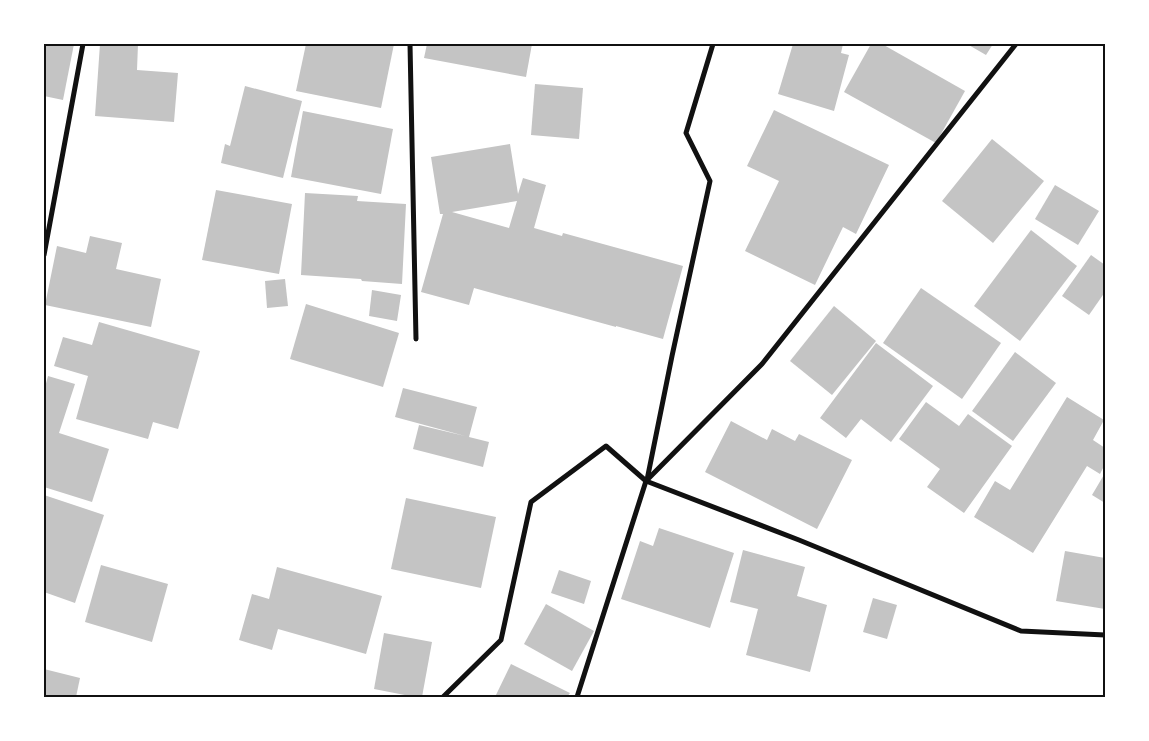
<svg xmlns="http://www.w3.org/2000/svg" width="1149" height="741" viewBox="0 0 1149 741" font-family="'Varela Round',sans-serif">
  <rect width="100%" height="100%" fill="#fff"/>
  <g fill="#c4c4c4" fill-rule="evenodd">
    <path d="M44,44h30l-11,56 -19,-4z"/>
    <path d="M100,44h38l-1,26 41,3 -4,49 -79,-6z"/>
    <path d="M306,44h88l-13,64 -85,-17z"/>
    <path d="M427,44h105l-6,33 -102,-19z"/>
    <path d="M793,44h50l-2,9 8,2 -15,56 -56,-17z"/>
    <path d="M871,44h11l83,47 -29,52 -92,-51z"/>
    <path d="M967,44h26l-7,11z"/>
    <path d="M535,84l48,4 -4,51 -48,-4z"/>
    <path d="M245,86l57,15 -19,77 -62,-15 4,-19 5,2z"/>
    <path d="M774,110l115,55 -33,69 -13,-7 -28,58 -70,-34 34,-70 -32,-15z"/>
    <path d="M303,111l90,18 -12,65 -90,-17z"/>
    <path d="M992,139l52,42 -51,62 -51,-42z"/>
    <path d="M510,144l8,50 5,-16 23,7 -12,43 28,8 1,-3 120,33 -20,73 -47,-13v1l-142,-39 -5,17 -48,-13 22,-78h-3l-9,-57zM517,201l-8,27 -57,-16z"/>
    <path d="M1055,185l44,26 -21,34 -43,-26z"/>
    <path d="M216,190l76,14 -13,70 -77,-14z"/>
    <path d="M305,193l53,3 -1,5 49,3 -4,80 -40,-3 -1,-2 -60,-4z"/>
    <path d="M1031,230l46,36 -57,75 -46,-35z"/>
    <path d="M90,236l32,7 -6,26 45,10 -10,48 -106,-22 12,-59 29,7z"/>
    <path d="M1091,255l14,10v27l-16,23 -27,-19z"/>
    <path d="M285,279l3,27 -21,2 -2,-27z"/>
    <path d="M921,288l80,55 -39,56 -79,-56z"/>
    <path d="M372,290l29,5 -4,26 -28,-5z"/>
    <path d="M306,304l93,29 -16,54 -93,-28z"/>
    <path d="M834,306l42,35 -44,54 -42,-34z"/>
    <path d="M99,322l101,29 -22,78 -25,-7 -5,17 -72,-20 12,-43 -34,-10 9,-29 29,8z"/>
    <path d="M876,343l57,43 -42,56 -30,-23 -15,19 -26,-20z"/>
    <path d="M1015,352l41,31 -43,58 -41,-30z"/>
    <path d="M48,376l27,8 -16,49 50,16 -17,53 -48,-15v-96z"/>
    <path d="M403,388l74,19 -8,30 20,5 -6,25 -70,-18 6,-24 46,11 -70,-19z"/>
    <path d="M1067,397l37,23 -11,20 12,8v16l-5,10 -13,-8 -54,87 -59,-36 21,-36 15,9z"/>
    <path d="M926,402l33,24 9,-12 44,32 -48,67 -37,-26 13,-18 -41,-30z"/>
    <path d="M731,421l36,19 5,-11 23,12 4,-7 53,26 -35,69 -112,-57z"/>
    <path d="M1105,473v30l-13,-8z"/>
    <path d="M44,495l60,20 -29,88 -31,-11z"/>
    <path d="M406,498l90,19 -15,71 -90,-19z"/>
    <path d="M659,528l75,25 -24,75 -89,-29 19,-58 13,5z"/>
    <path d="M743,550l62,17 -8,29 30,9 -17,67 -64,-17 12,-46 -28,-7z"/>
    <path d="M1065,551l40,7v51l-49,-8z"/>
    <path d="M101,565l67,19 -16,58 -67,-20z"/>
    <path d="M277,567l105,29 -16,58 -88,-25 -6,21 -33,-10 13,-46 17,5z"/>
    <path d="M559,570l32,11 -7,23 -33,-11z"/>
    <path d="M873,598l24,7 -10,34 -24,-7z"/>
    <path d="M546,604l48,27 -22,40 -48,-27z"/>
    <path d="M384,633l48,9 -10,55h-7l-41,-8z"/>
    <path d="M511,664l59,29 -3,4h-72z"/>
    <path d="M44,669l36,9 -4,19h-32z"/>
  </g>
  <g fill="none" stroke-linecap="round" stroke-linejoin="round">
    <g stroke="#111" stroke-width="5">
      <path d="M410,44l6,295"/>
      <path d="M44,255l39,-211"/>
      <path d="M647,480l25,-124 38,-175 -24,-48 27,-89"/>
      <path d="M646,481l116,-117 254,-320"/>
      <path d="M646,481l153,59 222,91 84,4"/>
      <path d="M443,697l58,-57 30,-138 75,-56 40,35 -69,216"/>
    </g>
  </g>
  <rect width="1149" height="741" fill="none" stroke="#ffffff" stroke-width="90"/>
  <rect x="45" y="45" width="1059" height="651" fill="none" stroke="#111" stroke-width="2"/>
</svg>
